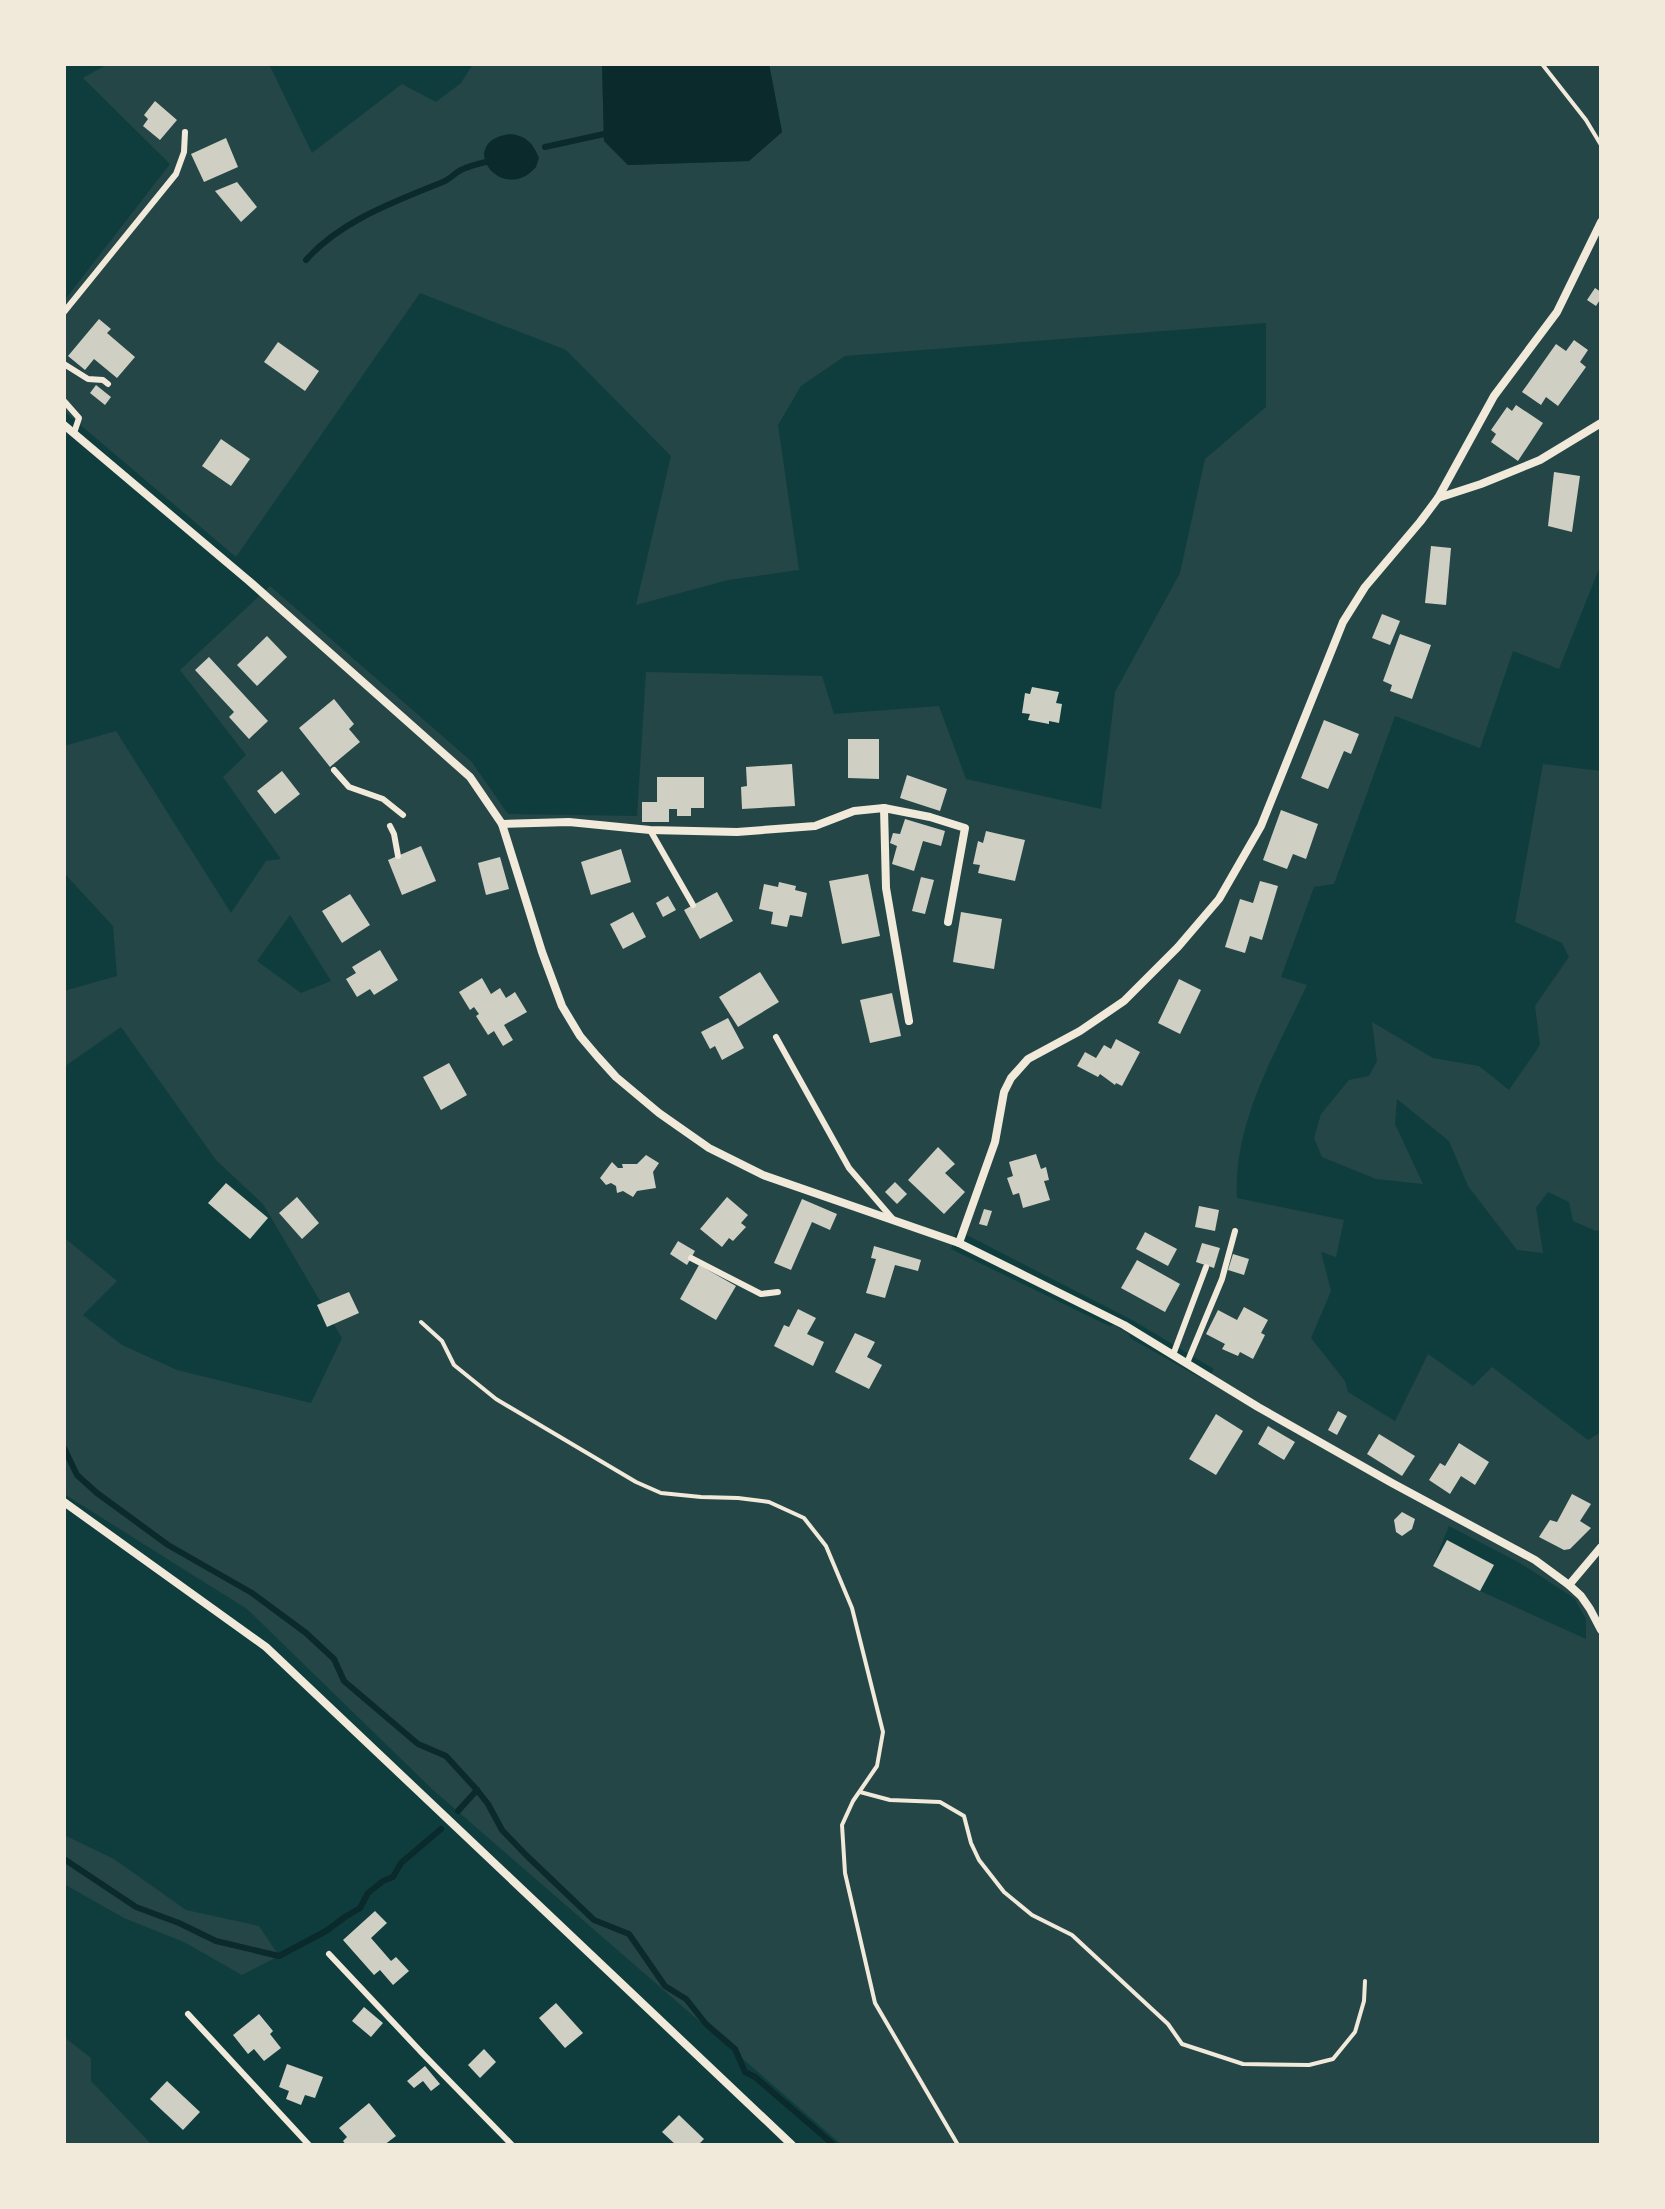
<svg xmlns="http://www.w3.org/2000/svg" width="1665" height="2209" viewBox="0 0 1665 2209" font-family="Quicksand,sans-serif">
  <rect width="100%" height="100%" fill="#0f3d3e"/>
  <g fill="#244646" fill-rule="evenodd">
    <path d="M108,64h161l43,89 90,-69 34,18 25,-19 12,-19h129l2,77 24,24 121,-4 33,-29 -13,-68h832v500l-42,105 -46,-18 -33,97 -85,-32 -61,168 -20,3 -33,90 26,8c-31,67 -74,137 -70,213l107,22 -8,37 -15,-5 10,39 -20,47 34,43 3,11 47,29 33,-67 45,32 19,-19 96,73 13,-8v713h-759l-410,-356 -185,-180 -183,-115v-253l2,-2 51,42 -34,34 39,30 55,25 134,33 31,-65 -79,-134 -47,-44 -95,-133 -57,40v-76l53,-15 -4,-50 -49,-53v-127l52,-15 115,182 35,-52 15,-2 -58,-82 23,-22 -66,-85 90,-84 201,175 37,53 129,2 9,-144 176,4 12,38 105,-8 27,73 135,30 14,-117 65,-119 25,-114 61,-52v-84l-421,33 -44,30 -23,39 21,145 -71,10 -92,25 35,-149 -105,-106 -146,-57 -184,264 -172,-146v-110l106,-137 -87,-86zM490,142l46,25 -9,8 -44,-21zM290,915l41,66 -30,12 -44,-32zM957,1230l177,91 80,48 -8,12 -76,-43 -1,-4 -15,-9 -5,1 -158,-77zM1449,1526l71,37 54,35 12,21v20l-106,-48 -47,-25z"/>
    <path d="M1543,764l58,7v459l-5,1 -23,-10 -4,-19 -21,-10 -12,16 7,45 -26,-3 -49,-64 -19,-45 -52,-42 -2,25 28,60 -47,-5 -54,-22 -8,-19 7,-24 28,-34 20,-4 8,-15 -5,-39 61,36 46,8 30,24 31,-45 -5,-39 34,-49 -7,-14 -47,-21z"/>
    <path d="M64,1835l50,24 72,51 73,16 20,30 -37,19 -58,-33 -60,-24 -60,-34z"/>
    <path d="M64,2037l27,21v23l61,64h-88z"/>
  </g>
  <g fill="#0a2a2b">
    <path d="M602,64h167l13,68 -33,29 -121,4 -24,-24z"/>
    <path d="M511,134c15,2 22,9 28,24l-3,9c-4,4 -9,9 -15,11 -33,11 -58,-39 -10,-44z"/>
  </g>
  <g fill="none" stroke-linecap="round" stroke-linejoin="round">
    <g stroke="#0a2a2b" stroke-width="6">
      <path d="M545,147l59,-13 7,-3"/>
      <path d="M306,260c35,-40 91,-59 139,-79 6,-3 10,-8 16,-11 8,-4 20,-7 29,-9"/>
      <path d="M64,1448l13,27 20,18 71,52 84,48 54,40 28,26 10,22 74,63 28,12 31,34 11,14 14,26 24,25 68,65 35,14 36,52 21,13 20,25 29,25 10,23 10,5 79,68"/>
      <path d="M458,1811l19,-21"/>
      <path d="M64,1859l72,48 43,16 37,18 63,15 47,-25 19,-14 15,-9 8,-15 15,-12 10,-4 8,-14 40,-34"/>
    </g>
  </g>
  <g fill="#cfcfc3">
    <path d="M155,101l22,19 -17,20 -17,-14 5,-7 -4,-4z"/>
    <path d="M226,138l12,29 -34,15 -13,-28z"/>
    <path d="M237,182l20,25 -16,15 -26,-31z"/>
    <path d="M1595,288l6,4v6l-5,8 -9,-6z"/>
    <path d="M99,319l12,10 -4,4 28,24 -18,21 -23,-19 -9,11 -17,-14z"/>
    <path d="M1574,340l14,10 -8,12 6,5 -28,39 -12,-9 -5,8 -19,-13 34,-48 10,7z"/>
    <path d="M278,342l41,29 -14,20 -41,-29z"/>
    <path d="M96,385l15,12 -6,8 -15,-12z"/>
    <path d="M1516,405l27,18 -25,38 -27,-19 5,-8 -5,-4 16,-23 5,4z"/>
    <path d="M221,439l29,20 -19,27 -29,-20z"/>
    <path d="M1554,472l26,4 -8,56 -24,-6z"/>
    <path d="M1431,546l20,2 -5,57 -21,-2z"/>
    <path d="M1382,614l18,7 -10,24 -18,-7z"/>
    <path d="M1400,634l31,11 -19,54 -22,-8 2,-6 -9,-4z"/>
    <path d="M267,636l20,21 -30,29 -20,-21z"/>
    <path d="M209,657l59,64 -19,18 -20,-22 5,-5 -39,-42z"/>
    <path d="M1032,687l27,5 -3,11 6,1 -3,19 -10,-2v3l-21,-4 2,-6 -8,-1 3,-20 5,1z"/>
    <path d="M334,699l20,25 -5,5 11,13 -30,25 -31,-39z"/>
    <path d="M1324,720l35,14 -8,20 -7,-3 -16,38 -27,-11z"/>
    <path d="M848,739h31v40l-31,-1z"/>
    <path d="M792,764l3,42 -53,3 -1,-22 6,-1 -1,-19z"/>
    <path d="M282,771l18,23 -25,20 -18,-23z"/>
    <path d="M907,775l40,14 -7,22 -40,-13z"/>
    <path d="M657,777h47v31h-13v8h-14v-7h-8v13h-27v-20h15z"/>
    <path d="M1281,810l37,14 -12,35 -13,-5 -6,15 -24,-9z"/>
    <path d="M905,819l40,12 -4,15 -18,-5 -9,30 -22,-7 5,-18 -7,-3 3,-10 7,1z"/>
    <path d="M986,831l39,9 -10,41 -37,-8 2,-8 -7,-1 5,-23 5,2z"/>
    <path d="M421,846l15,35 -34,14 -14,-35z"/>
    <path d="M621,849l10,33 -40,13 -10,-33z"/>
    <path d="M500,857l9,32 -23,6 -8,-32z"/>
    <path d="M868,874l12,62 -38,8 -13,-63z"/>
    <path d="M921,877l13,3 -9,34 -13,-3z"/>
    <path d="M1260,881l18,5 -16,54 -12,-4 -5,17 -20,-6 15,-48 13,4z"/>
    <path d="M779,882l17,4 -1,4 12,3 -5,24 -12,-2 -3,12 -16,-3 2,-12 -14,-3 5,-25 14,3z"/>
    <path d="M717,892l16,29 -33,18 -16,-29z"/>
    <path d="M350,894l20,31 -28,18 -20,-32z"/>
    <path d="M668,896l8,14 -13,7 -7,-14z"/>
    <path d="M633,912l13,25 -23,12 -13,-25z"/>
    <path d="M961,912l41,7 -8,50 -41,-7z"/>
    <path d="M380,950l18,30 -24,15 -4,-6 -13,8 -11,-18 10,-6 -4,-6z"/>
    <path d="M760,972l19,30 -41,25 -19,-30z"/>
    <path d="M482,978l9,16 9,-6 6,10 9,-6 12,20 -23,13 9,15 -10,6 -9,-15 -6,4 -12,-19 3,-2 -5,-7 -4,3 -11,-18z"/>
    <path d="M1179,979l22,11 -21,44 -22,-11z"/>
    <path d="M892,993l9,43 -31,7 -10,-43z"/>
    <path d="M728,1018l16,30 -22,12 -7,-14 -5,3 -9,-17z"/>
    <path d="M1116,1039l24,13 -18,34 -6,-3 -1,2 -15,-11 -2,3 -21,-11 8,-14 11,6 8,-13 7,4z"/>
    <path d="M449,1063l18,32 -26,15 -18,-33z"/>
    <path d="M938,1147l17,17 -10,9 20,19 -21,22 -36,-34z"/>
    <path d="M1036,1154l5,15 5,-2 3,13 -5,1 6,19 -27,8 -4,-15 -6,2 -6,-17 6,-2 -4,-14z"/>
    <path d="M646,1155l13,8 -6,9 3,16 -19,3 -4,6 -10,-6 -6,2 -1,-7 -5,-3 -5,2 -6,-7 12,-16 6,6h5l-1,-4h15z"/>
    <path d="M895,1182l12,12 -10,10 -12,-12z"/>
    <path d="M226,1183l42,35 -18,21 -42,-36z"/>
    <path d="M297,1197l22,26 -17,16 -23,-26z"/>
    <path d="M727,1197l21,18 -7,8 5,4 -13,14 -4,-3 -7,9 -22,-18z"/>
    <path d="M802,1199l35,15 -7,16 -18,-8 -21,48 -17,-7z"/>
    <path d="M1199,1206l20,4 -4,21 -20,-4z"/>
    <path d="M984,1209l8,2 -5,15 -8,-2z"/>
    <path d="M1145,1232l32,17 -9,17 -32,-17z"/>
    <path d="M678,1241l17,10 -8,14 -17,-11z"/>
    <path d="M1202,1243l18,5 -6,20 -18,-6z"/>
    <path d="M874,1246l47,14 -3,11 -23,-6 -10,33 -19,-5 10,-34 -5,-1z"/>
    <path d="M1233,1254l16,5 -5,16 -16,-5z"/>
    <path d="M1137,1260l43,24 -15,28 -44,-24z"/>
    <path d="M699,1265l37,21 -20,34 -36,-21z"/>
    <path d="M349,1292l10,21 -32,14 -10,-22z"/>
    <path d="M1244,1307l24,13 -7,13 4,2 -12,24 -13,-7 -2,4 -16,-7 3,-5 -19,-10 12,-24 19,10z"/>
    <path d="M798,1309l18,9 -9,16 17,8 -11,24 -39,-20 10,-21 5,2z"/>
    <path d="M855,1333l20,9 -8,15 15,8 -13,24 -34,-17z"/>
    <path d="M1338,1411l9,5 -10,19 -9,-5z"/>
    <path d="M1216,1414l27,17 -27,44 -27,-16z"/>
    <path d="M1268,1426l27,16 -11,18 -26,-16z"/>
    <path d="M1379,1434l36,22 -13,20 -35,-22z"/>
    <path d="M1459,1443l30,19 -14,23 -14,-9 -11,18 -21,-14 11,-17 5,3z"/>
    <path d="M1572,1494l19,10 -11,17 11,7 -21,21 -6,1 -25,-13 11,-17 7,2z"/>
    <path d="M1402,1512l13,7 -3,10 -10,7 -6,-4 -2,-12z"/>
    <path d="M1447,1540l47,25 -14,26 -47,-25z"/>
    <path d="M375,1911l12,12 -16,15 20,23 5,-4 13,14 -16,14 -13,-15 -6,5 -31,-35z"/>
    <path d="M556,2003l27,30 -18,15 -26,-30z"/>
    <path d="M364,2007l19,16 -12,14 -19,-16z"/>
    <path d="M259,2014l14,17 -3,3 11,14 -17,13 -10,-12 -6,5 -15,-19z"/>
    <path d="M484,2049l12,13 -16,16 -12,-13z"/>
    <path d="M287,2064l36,13 -8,21 -10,-3 -4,10 -15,-6 3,-8 -10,-4z"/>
    <path d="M425,2066l15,18 -9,7 -8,-10 -9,7 -7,-7z"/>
    <path d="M167,2081l33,31 -17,18 -33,-31z"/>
    <path d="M369,2103l27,33 -12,9h-38l-3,-4 4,-4 -8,-9z"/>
    <path d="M679,2115l25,24 -6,6h-22l-14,-13z"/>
  </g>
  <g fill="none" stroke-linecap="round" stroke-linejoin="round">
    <g stroke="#f1e9da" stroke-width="4">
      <path d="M1542,64l44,56 15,25"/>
      <path d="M421,1322l21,19 12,24 42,34 140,83 25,11 40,4 37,1 31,4 35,16 22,28 26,62 31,124 -6,34 -24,35 -11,24 3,48 30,130 83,142"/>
      <path d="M860,1792l30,8 50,2 24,14 7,27 8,17 25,32 28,23 40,20 96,89 14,20 61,20 66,1 24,-6 22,-27 9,-31 1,-20"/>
    </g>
    <g stroke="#f1e9da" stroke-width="6">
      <path d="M64,312l112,-138 8,-22 1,-20"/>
      <path d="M64,364l24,15 15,1 5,4"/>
      <path d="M64,401l15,17 -5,15"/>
      <path d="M334,770l15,17 34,12 20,16"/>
      <path d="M390,826l4,8 4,22"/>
      <path d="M650,830l43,75"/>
      <path d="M776,1037l73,131 43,50"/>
      <path d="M691,1258l70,36 17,-2"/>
      <path d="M1173,1355l33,-88"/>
      <path d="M1187,1363l35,-84 13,-48"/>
      <path d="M329,1954l94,100 89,91"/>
      <path d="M188,2014l121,131"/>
    </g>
    <g stroke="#f1e9da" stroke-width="8">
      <path d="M64,425l185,156 221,196 32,47 40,128 20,54 18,30 17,20 19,21 43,36 50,35 54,27 196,68 165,82 134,82 134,76 143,77 34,25 12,11 9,13 11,21"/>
      <path d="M1438,498l43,-14 59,-24 61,-37"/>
      <path d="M884,808l46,9 35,11 -17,94"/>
      <path d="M502,824l67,-2 81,8 87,2 78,-6 39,-15 30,-3 2,80 23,133"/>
      <path d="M959,1243l36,-101 9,-50 7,-14 17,-19 52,-28 44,-30 54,-54 41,-48 42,-73 82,-204 22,-35 55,-65 18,-24 56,-102 63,-84 44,-90"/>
      <path d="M64,1502l202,145 526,498"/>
      <path d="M1569,1585l32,-38"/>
    </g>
  </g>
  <rect width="1665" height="2209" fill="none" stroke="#f1e9da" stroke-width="132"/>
</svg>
